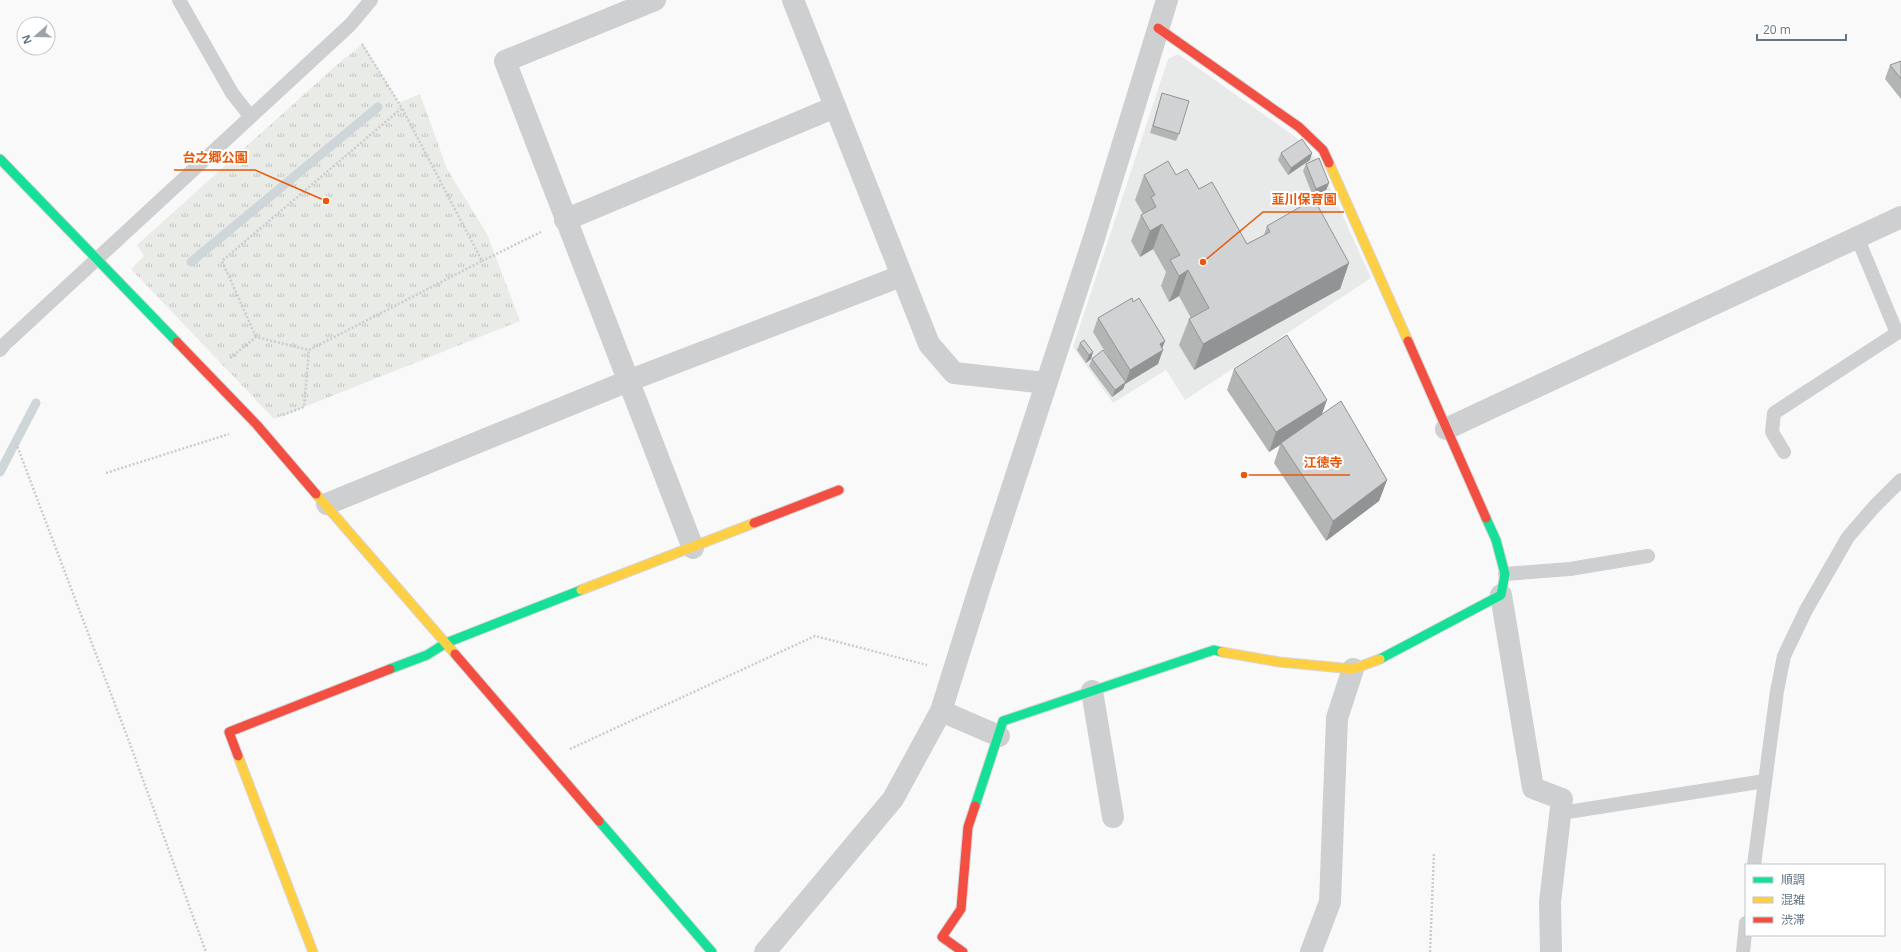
<svg xmlns="http://www.w3.org/2000/svg" width="1901" height="952" viewBox="0 0 1901 952" font-family="'Open Sans','Noto Sans JP',sans-serif">
  <defs>
    <pattern id="grass-tufts" width="24" height="20" patternUnits="userSpaceOnUse"><rect width="24" height="20" fill="#e8ebe6"/><path d="M3 7l-1-3M5 7V3M7 7l1-3M15 17l-1-3M17 17v-4M19 17l1-3" fill="none" stroke="#c0c3c0"/></pattern>
  </defs>
  <rect width="100%" height="100%" fill="#f9f9f9"/>
  <path fill="#e8e9e9" d="M1178,54l119,84 21,23 53,117 -186,122 -19,-30 -53,33 -40,-56 95,-288z"/>
  <path fill="url(#grass-tufts)" d="M363,44l36,59 21,-9 27,75 40,65 33,87 -246,98 -143,-150 13,-13 -7,-11 203,-183z"/>
  <g fill="none" stroke-linecap="round" stroke-linejoin="round">
    <g stroke="#ced6d9" stroke-width="9">
      <path d="M191,262l187,-155"/>
      <path d="M0,472l36,-69"/>
    </g>
    <defs>
      <g id="fast">
        <path d="M0,159l177,183"/>
        <path d="M1380,659l121,-64 4,-21 -9,-34 -10,-22"/>
        <path d="M390,669l37,-14 19,-12 135,-53"/>
        <path d="M975,806l28,-85 211,-71 8,2"/>
        <path d="M599,821l113,131"/>
      </g>
      <g id="slow">
        <path d="M1329,163l79,178"/>
        <path d="M316,494l139,160"/>
        <path d="M581,590l173,-67"/>
        <path d="M1222,652l57,10 74,7 27,-10"/>
        <path d="M238,756l75,196"/>
      </g>
      <g id="jam">
        <path d="M1158,28l141,99 24,23 6,13"/>
        <path d="M1408,341l78,177"/>
        <path d="M177,342l80,83 59,69"/>
        <path d="M754,523l85,-33"/>
        <path d="M455,654l144,167"/>
        <path d="M238,756l-9,-24 161,-63"/>
        <path d="M963,952l-21,-15 19,-28 7,-82 7,-21"/>
      </g>
    </defs>
    <use href="#fast" stroke="#d5d6d7" stroke-width="11"/>
    <use href="#slow" stroke="#d5d6d7" stroke-width="11"/>
    <use href="#jam" stroke="#d5d6d7" stroke-width="11"/>
    <g stroke="#cbcccd" stroke-width="2.5" stroke-dasharray="2 2" stroke-linecap="butt">
      <path d="M362,44l40,64"/>
      <path d="M482,261l59,-29"/>
      <path d="M230,358l26,-21 53,13 173,-89 -80,-153 -180,153 34,76"/>
      <path d="M283,415l21,-8 5,-57"/>
      <path d="M16,443l111,293 79,216"/>
      <path d="M106,473l123,-39"/>
      <path d="M570,749l245,-113 112,29"/>
      <path d="M1430,952l4,-99"/>
    </g>
    <g stroke="#cecfd0" stroke-width="14">
      <path d="M179,0l53,93 18,23"/>
      <path d="M0,350l6,-7 344,-318 21,-25"/>
      <path d="M1784,452l-12,-20 2,-19 123,-80 -40,-96"/>
      <path d="M1505,574l65,-5 78,-13"/>
      <path d="M1561,813l204,-32"/>
      <path d="M1754,865l23,-174 7,-35 22,-46 42,-73 26,-30 27,-27"/>
      <path d="M1743,952l3,-29"/>
    </g>
    <g stroke="#cecfd0" stroke-width="22">
      <path d="M655,0l-150,61 188,487"/>
      <path d="M793,0l136,344 25,29 92,10"/>
      <path d="M565,220l270,-113"/>
      <path d="M1446,429l455,-212"/>
      <path d="M327,504l301,-123 273,-105"/>
      <path d="M1501,595l32,193 29,11 -12,103 1,50"/>
      <path d="M1092,691l21,126"/>
      <path d="M941,711l58,25"/>
      <path d="M765,952l128,-153 48,-88 40,-128 113,-345 73,-238"/>
      <path d="M1311,952l19,-50 7,-184 16,-49"/>
    </g>
    <use href="#fast" stroke="#16e098" stroke-width="9"/>
    <use href="#slow" stroke="#ffcf43" stroke-width="9"/>
    <use href="#jam" stroke="#f24e42" stroke-width="9"/>
  </g>
  <g fill="#b3b5b5">
    <path d="M1901,61v38l-16,-20 5,-14z"/>
    <path d="M1162,93l17,41 -3,7 -26,-8z"/>
    <path d="M1281,153l29,7 -22,15 -10,-15z"/>
    <path d="M1306,164l23,19 -3,7 -13,6 -10,-25z"/>
    <path d="M1144,175h32l23,14 48,55 17,-9 3,-9 82,37 -9,26 -146,81 -15,-25 10,-26 2,-1 -12,-22 -10,6 -8,-16 5,-14 -13,-23 -13,8 -9,-16 10,-26 2,-1 -8,-14z"/>
    <path d="M1133,302l32,39 -3,7 -4,16 -33,20 -2,5 -11,8 -23,-31 3,-7 20,4 -19,-31 5,-14z"/>
    <path d="M1080,343l13,9 -2,7 -5,4 -9,-13z"/>
    <path d="M1234,369l88,45 65,66 -8,21 -53,40 -52,-78 6,-18 -11,7 -42,-62z"/>
  </g>
  <g fill="#929394">
    <path d="M1312,153l-2,7 -22,15 3,-7z"/>
    <path d="M1329,183l-3,7 -13,6 3,-7z"/>
    <path d="M1162,224l-9,25 -13,8 10,-26z"/>
    <path d="M1349,263l-9,26 -146,81 9,-26z"/>
    <path d="M1188,270l-9,26 -10,6 10,-26z"/>
    <path d="M1165,341l-4,10 2,-1 -5,14 -33,20 5,-14 30,-26z"/>
    <path d="M1093,352l-2,7 -5,4 3,-8z"/>
    <path d="M1126,382l-3,7 -11,8 3,-7z"/>
    <path d="M1327,400l-7,20 -39,23 -1,2 -11,7 7,-20z"/>
    <path d="M1387,480l-8,21 -53,40 7,-20z"/>
  </g>
  <g fill="#d0d2d3" stroke="#929394">
    <path d="M1901,61v18l-11,-14z"/>
    <path d="M1162,93l27,8 -10,33 -26,-8z"/>
    <path d="M1302,139l10,14 -21,15 -10,-15z"/>
    <path d="M1319,158l10,25 -13,6 -10,-25z"/>
    <path d="M1168,161l8,14 11,-6 12,20 13,-7 35,62 23,-12 -3,-6 47,-27 35,64 -146,81 -14,-25 20,-11 -21,-38 -9,6 -9,-16 10,-5 -18,-31 -12,7 -9,-16 15,-8 -5,-10 4,-2 -11,-20z"/>
    <path d="M1132,298l1,4 6,-4 26,43 -5,3 3,6 -33,20 -32,-52z"/>
    <path d="M1287,335l40,65 -51,32 -42,-63z"/>
    <path d="M1084,340l9,12 -4,3 -9,-12z"/>
    <path d="M1103,350l23,32 -11,8 -23,-31z"/>
    <path d="M1341,401l46,79 -54,41 -52,-78z"/>
  </g>
  <path fill="none" stroke="#e8590c" stroke-width="1.5" d="M326 201L255 170H174M1203 262L1263 212H1344M1244 475L1295 475H1350"/>
  <g fill="#e8590c" stroke="#fff" stroke-width="1.5">
    <circle cx="326" cy="201" r="4"/>
    <circle cx="1203" cy="262" r="4"/>
    <circle cx="1244" cy="475" r="4"/>
  </g>
  <g font-size="13" text-anchor="middle" font-weight="bold" fill="#e8590c" stroke="#fff" stroke-width="4" stroke-linejoin="round" paint-order="stroke">
    <text x="215" y="162">台之郷公園</text>
    <text x="1304" y="204">韮川保育園</text>
    <text x="1323" y="467">江徳寺</text>
  </g>
  <rect x="1745" y="864" width="140" height="72" fill="#ffffff" stroke="#c1c8cd"/>
  <rect x="1753" y="877" width="20" height="6" fill="#16e098" stroke="#c1c8cd"/>
  <text x="1781" y="884" font-size="12" fill="#657683">順調</text>
  <rect x="1753" y="897" width="20" height="6" fill="#ffcf43" stroke="#c1c8cd"/>
  <text x="1781" y="904" font-size="12" fill="#657683">混雑</text>
  <rect x="1753" y="917" width="20" height="6" fill="#f24e42" stroke="#c1c8cd"/>
  <text x="1781" y="924" font-size="12" fill="#657683">渋滞</text>
  <g transform="translate(36 36) rotate(250)"><circle r="19" fill="#ffffff" stroke="#c1c8cd"/>
  <path d="M0-3L7 15L0 10L-7 15Z" fill="#99a4ac"/>
  <text y="-6" font-size="11" font-weight="bold" text-anchor="middle" fill="#657683">N</text>
  </g>
  <path d="M1757 34v6h89v-6" fill="none" stroke="#657683" stroke-width="2"/>
  <text x="1763" y="34" font-size="12" fill="#657683" stroke="#ffffff" stroke-width="3" paint-order="stroke">20 m</text>
</svg>
